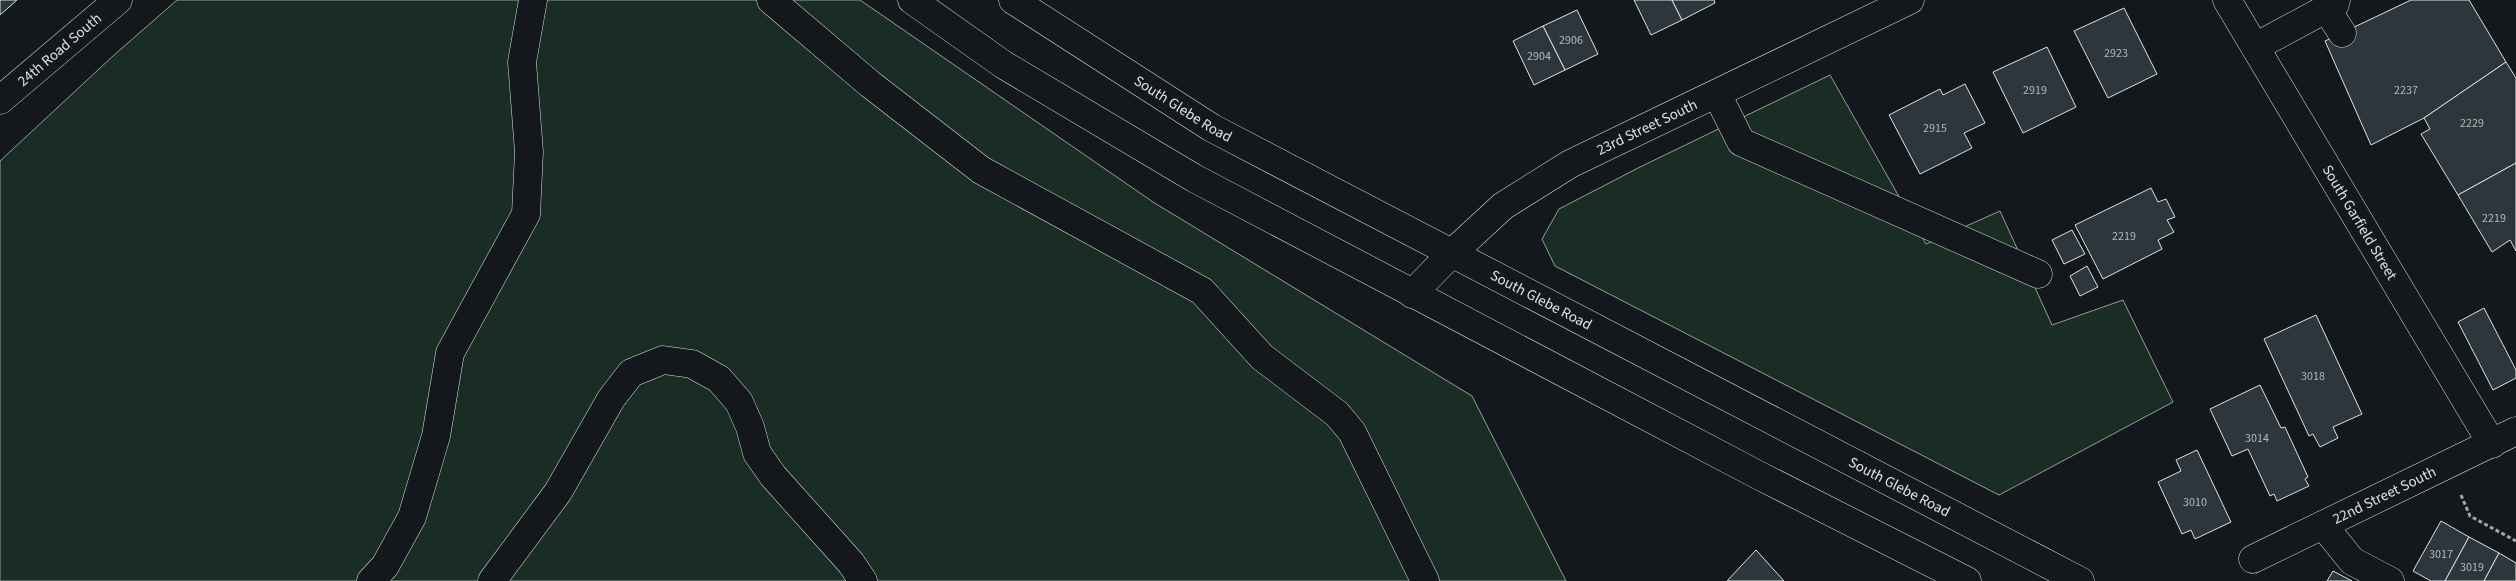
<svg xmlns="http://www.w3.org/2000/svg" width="2516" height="581" viewBox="0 0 2516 581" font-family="'Source Sans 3',sans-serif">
  <rect width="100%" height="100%" fill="#14181c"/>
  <g fill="#1a2d24" stroke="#939e99">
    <path d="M177,0h683l293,202 319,194 94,185h-1566v-420l113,-105z"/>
    <path d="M1830,75l96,169 74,-33 52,114 71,-25 50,102 -174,93 -444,-229 -13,-27 17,-30 81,-42z"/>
  </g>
  <g fill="#2c363c" stroke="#d8e6dc">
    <path d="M0,0h17l-17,15z"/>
    <path d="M1634,0h38l10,20 -31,15z"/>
    <path d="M1672,0h42l1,3 -33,17z"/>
    <path d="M2411,0h58l37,62 -82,56 -53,27 -46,-104z"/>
    <path d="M2124,8l33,66 -49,24 -34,-67z"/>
    <path d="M1577,10l21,44 -33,16 -22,-44z"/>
    <path d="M1543,26l22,44 -31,15 -21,-44z"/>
    <path d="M2047,47l29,60 -53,26 -30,-61z"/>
    <path d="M2506,62l10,16v85l-58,32 -37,-61 9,-5 -6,-11z"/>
    <path d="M1965,84l20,39 -21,10 8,15 -52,26 -31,-59 51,-26 3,6z"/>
    <path d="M2516,163v88l-6,-11 -18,12 -34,-57z"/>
    <path d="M2151,188l7,14 8,-3 9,18 -8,3 7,12 -16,8 4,9 -59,30 -28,-54z"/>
    <path d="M2072,230l13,24 -21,10 -12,-24z"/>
    <path d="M2087,266l11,21 -18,9 -10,-20z"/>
    <path d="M2484,308l32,62v8l-23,12 -35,-68z"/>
    <path d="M2316,315l46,99 -29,13 5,11 -18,9 -7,-13 -4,2 -45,-97z"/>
    <path d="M2260,385l21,43 4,-1 23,50 -3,2 4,7 -32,15 -3,-7 -4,2 -22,-47 -16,7 -22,-47z"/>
    <path d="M2197,450l34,72 -36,17 -4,-9 -9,4 -24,-52 23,-11 -5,-11z"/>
    <path d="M2441,521l28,16 -24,44h-14l-18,-10z"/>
    <path d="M2469,537l30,16 -15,28h-39z"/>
    <path d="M1756,550l28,31h-57z"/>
    <path d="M2499,553l17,10v18h-32z"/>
    <path d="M2333,571l19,10h-25z"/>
  </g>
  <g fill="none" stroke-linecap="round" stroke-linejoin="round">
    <defs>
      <g id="minor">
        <path d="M771,0l99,84 111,86 221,121 60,66 75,57 15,18 73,149"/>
        <path id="s1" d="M2227,0l265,444"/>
        <path d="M2326,8l16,25"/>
        <path d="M2255,47l80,-43 1,-4"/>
        <path d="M1717,94l24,48 297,132"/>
        <path id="s2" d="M0,100l118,-100"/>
        <path id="s3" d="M1412,294l39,-40 52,-48 67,-42 340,-164"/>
        <path d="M2323,525l29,36 38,20"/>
        <path id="s4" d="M2253,559l263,-128"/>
        <path d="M371,581l14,-15 27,-49 24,-81 14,-83 76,-139 3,-62 -7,-90 11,-62"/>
        <path d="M492,581l66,-89 53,-93 20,-26 32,-13 29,4 27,15 20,23 11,25 7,26 16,23 78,87 12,18"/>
      </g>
      <g id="major">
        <path d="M912,0l92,65 190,113 566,298 207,105"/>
        <path id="s5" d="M1013,0l199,128 868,453"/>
      </g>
    </defs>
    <use href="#minor" stroke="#d8e6dc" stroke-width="29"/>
    <use href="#major" stroke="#d8e6dc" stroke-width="29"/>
    <path stroke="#9da8a2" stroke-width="3" stroke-dasharray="4 2.5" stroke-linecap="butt" d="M2461,495l9,21 46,25"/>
    <use href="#minor" stroke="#14181c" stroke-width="28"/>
    <use href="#major" stroke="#14181c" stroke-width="28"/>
  </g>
  <g text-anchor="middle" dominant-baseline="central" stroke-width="4" stroke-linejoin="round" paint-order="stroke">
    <g font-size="12" fill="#adbab4">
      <text x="1571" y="40">2906</text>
      <text x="2116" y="53">2923</text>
      <text x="1539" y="56">2904</text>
      <text x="2035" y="90">2919</text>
      <text x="2406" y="90">2237</text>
      <text x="2472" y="123">2229</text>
      <text x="1935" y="128">2915</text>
      <text x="2494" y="218">2219</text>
      <text x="2124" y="236">2219</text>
      <text x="2313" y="376">3018</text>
      <text x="2257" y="438">3014</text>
      <text x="2195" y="502">3010</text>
      <text x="2441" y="554">3017</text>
      <text x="2472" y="567">3019</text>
    </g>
    <g font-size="15" fill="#d8e6dc" stroke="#14181c">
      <text stroke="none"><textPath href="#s2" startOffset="78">24th Road South</textPath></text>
      <text stroke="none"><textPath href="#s5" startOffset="202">South Glebe Road</textPath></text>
      <text stroke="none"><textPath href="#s3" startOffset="291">23rd Street South</textPath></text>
      <text stroke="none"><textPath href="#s1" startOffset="259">South Garfield Street</textPath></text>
      <text stroke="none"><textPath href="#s5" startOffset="608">South Glebe Road</textPath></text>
      <text stroke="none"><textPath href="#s5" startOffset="1012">South Glebe Road</textPath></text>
      <text stroke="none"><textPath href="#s4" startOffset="146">22nd Street South</textPath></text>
    </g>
  </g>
</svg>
